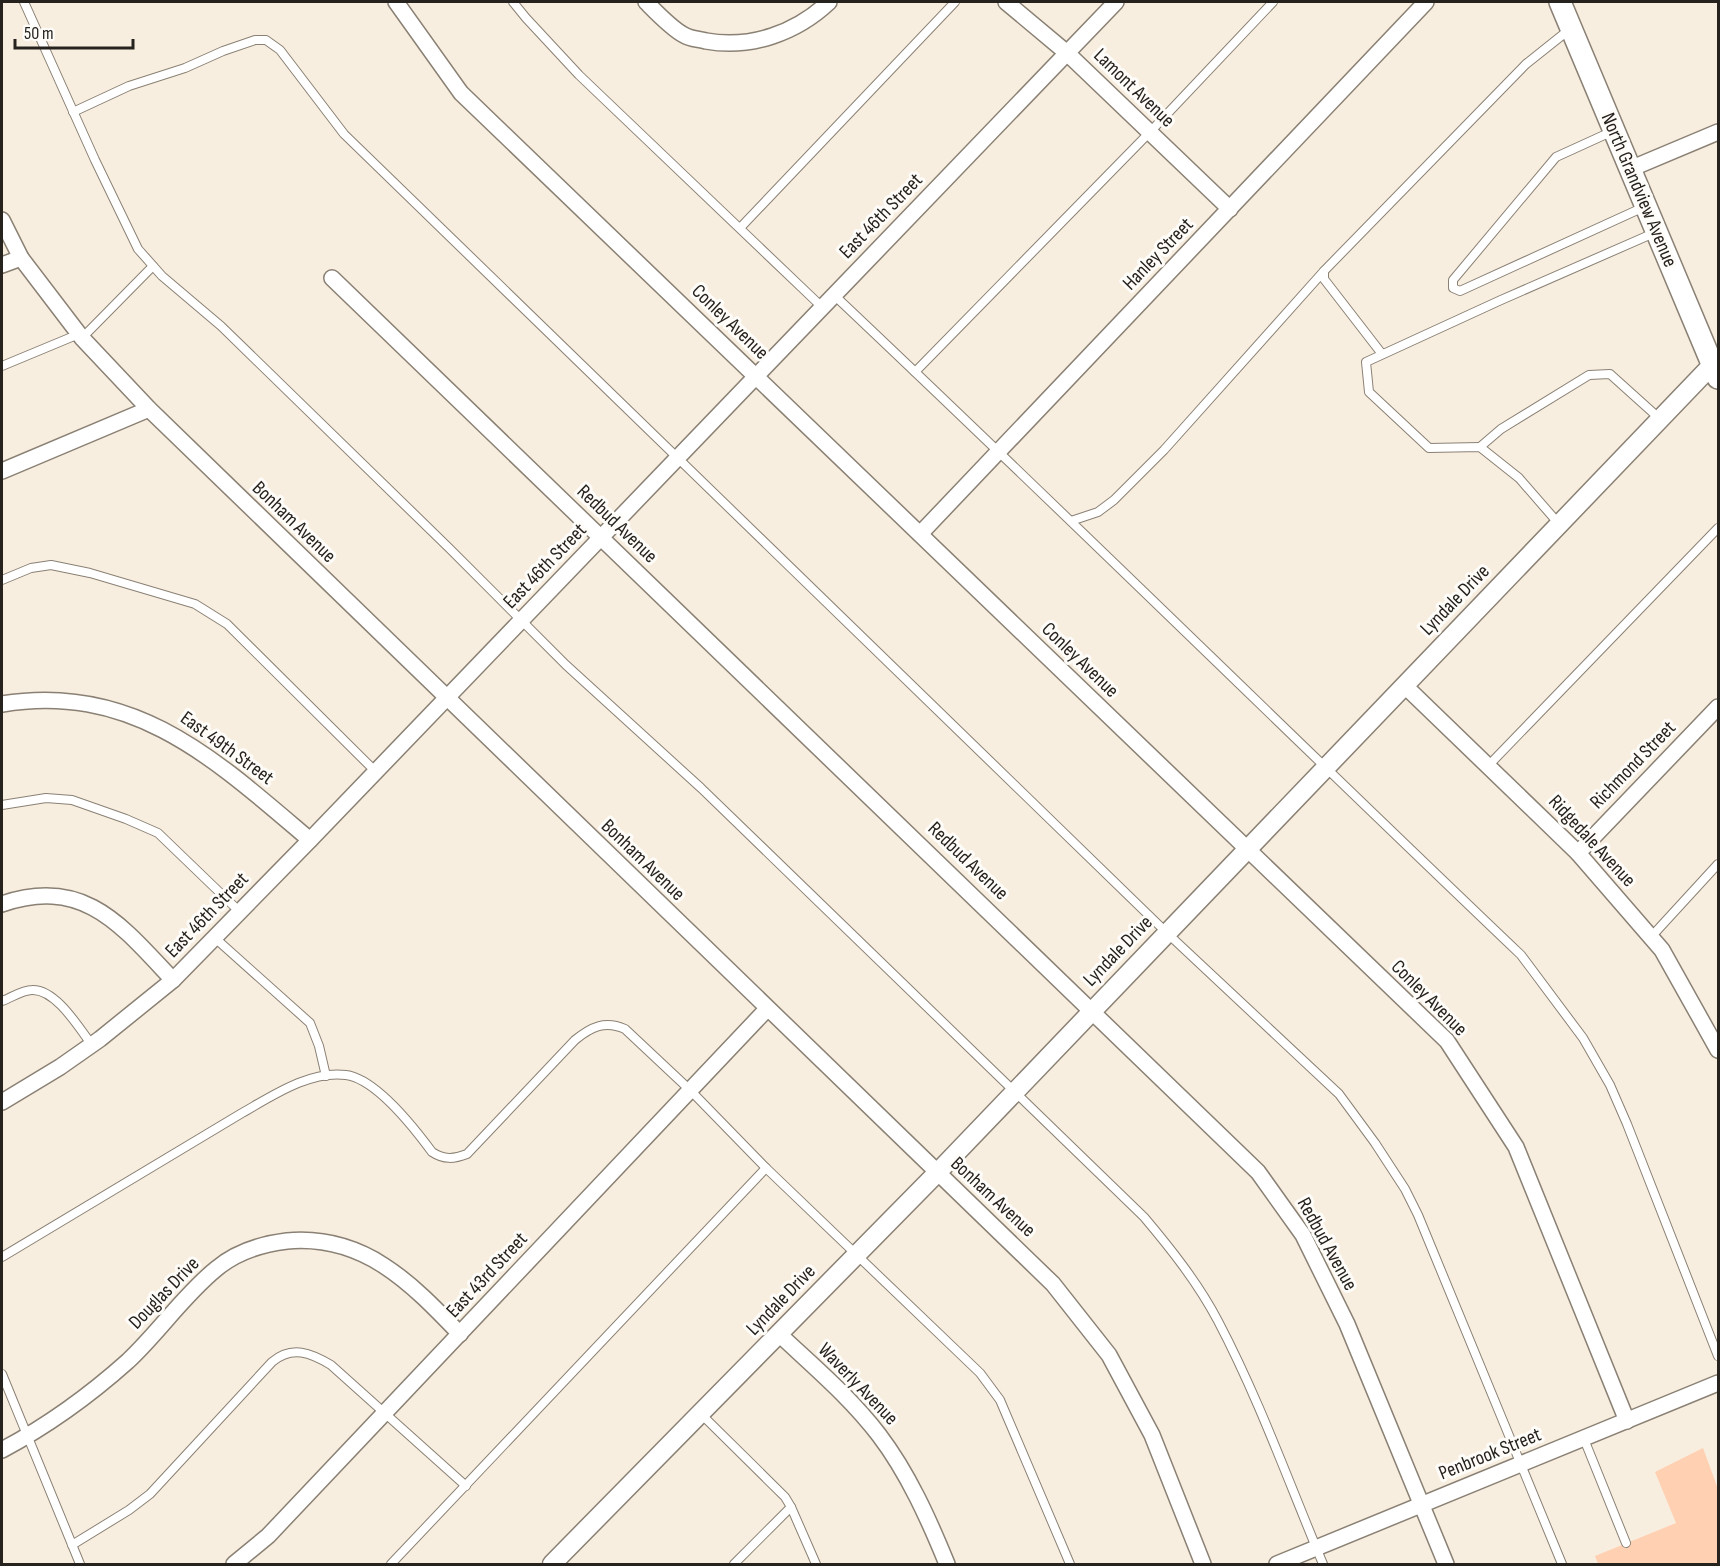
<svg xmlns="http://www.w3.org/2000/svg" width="1720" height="1566" viewBox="0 0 1720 1566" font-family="'Sofia Sans Condensed',sans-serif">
  <rect width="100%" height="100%" fill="#f8eee0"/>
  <path fill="#ffd0b1" d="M1703,1448l15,41v75h-120l-3,-8 81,-33 -21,-51z"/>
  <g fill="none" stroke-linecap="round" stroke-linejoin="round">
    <defs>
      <g id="service">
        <path d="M24,2l71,158 43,89 24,27 59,50 228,222 117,117 135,123 443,429c27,32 54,66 74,104 41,78 71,162 105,243"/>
        <path d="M513,2l13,16 53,57 243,232"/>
        <path d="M73,112l56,-26 56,-18 38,-17 32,-11h11l14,10 64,84 823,799 172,161 36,49 30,46 13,26 144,349"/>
        <path d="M1613,131l-57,26 -103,123v8l7,3 184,-84"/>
        <path d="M740,228l215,-226"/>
        <path d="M834,295c231,218 457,441 687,660l62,83 27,47 17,39 91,232"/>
        <path d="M82,338l71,-72"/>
        <path d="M1382,354l-58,-75v-8l202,-207 44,-35"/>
        <path d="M2,366l77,-32"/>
        <path d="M915,372l235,-240 123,-130"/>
        <path d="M1480,447l21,-18 88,-54 21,-1 50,45"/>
        <path d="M1071,521l27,-9 16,-12 50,-50 160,-179"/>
        <path d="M1559,524l-40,-46 -39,-31 -51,1 -60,-56 -3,-30 135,-62 153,-67"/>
        <path d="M2,580l29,-12 20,-3 39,8 105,31 32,20 149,148"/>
        <path d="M1488,766l230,-238"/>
        <path d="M2,805l44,-7 26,2 54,19 32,14 82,79"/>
        <path d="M1651,937l67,-73"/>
        <path d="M215,938l95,85 9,23 7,30"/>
        <path d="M2,1001c9,-3 20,-11 30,-11 24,-1 47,38 60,55"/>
        <path d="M2,1257l240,-144c30,-17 68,-43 104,-38 30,4 69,54 86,77 12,8 22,7 35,2l108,-114c16,-13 30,-20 50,-11l65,61 76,78 214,205 20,27 70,164"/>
        <path d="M2,1374l78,190"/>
        <path d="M700,1413l85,84 6,10 25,57"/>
        <path d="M1584,1439l42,104"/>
        <path d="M72,1545l57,-35 21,-16 122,-132c20,-17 39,-9 59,3l135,121"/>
        <path d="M391,1564l375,-396"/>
        <path d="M734,1564l57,-57"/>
      </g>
      <g id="minor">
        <path d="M396,2l65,91 986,948 69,106 111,274"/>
        <path d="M646,2c9,9 26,27 38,33 6,4 15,4 22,6 45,8 90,-8 123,-39"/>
        <path d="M1006,2l61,51 163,156"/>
        <path d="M1630,169l88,-37"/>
        <path d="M2,220l19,38 61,80 67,71 904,875 56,71 43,80 51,129"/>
        <path d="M2,265l19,-7"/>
        <path d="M332,278l926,894 45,63 44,89 99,240"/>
        <path d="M2,471l147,-62"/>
        <path d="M920,534l506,-532"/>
        <path d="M1404,685l174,168 84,97 56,100"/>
        <path d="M2,704c132,-22 215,57 308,136"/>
        <path d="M1578,853l140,-146"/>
        <path d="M2,904c82,-28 119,21 171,76"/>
        <path d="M2,1102l58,-35 40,-28 73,-59 137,-140 806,-838"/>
        <path d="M779,1334c34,32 71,63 100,101 29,38 50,85 68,129"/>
        <path d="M2,1450c45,-24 88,-55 126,-89 31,-29 55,-65 88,-92 20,-17 46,-25 71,-28 77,-7 124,42 173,93"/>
        <path d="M234,1564l34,-28 499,-527"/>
        <path d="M1277,1564l441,-181"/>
      </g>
      <path id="tertiary" d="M552,1564l385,-391 776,-809"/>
      <path id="secondary" d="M1560,2l158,376"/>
    </defs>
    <use href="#service" stroke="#8a8174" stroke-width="10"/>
    <use href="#minor" stroke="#8a8174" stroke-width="18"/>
    <use href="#tertiary" stroke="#8a8174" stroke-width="21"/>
    <use href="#secondary" stroke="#8a8174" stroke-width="24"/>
    <use href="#service" stroke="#fff" stroke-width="8"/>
    <use href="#minor" stroke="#fff" stroke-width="15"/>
    <use href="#tertiary" stroke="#fff" stroke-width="18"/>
    <use href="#secondary" stroke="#fff" stroke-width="21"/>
  </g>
  <g text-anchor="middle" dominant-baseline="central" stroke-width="6" stroke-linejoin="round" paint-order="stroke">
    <g font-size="20" fill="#26231e" stroke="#fefcf9">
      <text transform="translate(1134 88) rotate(44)">Lamont Avenue</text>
      <text transform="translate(1639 190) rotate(67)">North Grandview Avenue</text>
      <text transform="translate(881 216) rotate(-46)">East 46th Street</text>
      <text transform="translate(1158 254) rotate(-46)">Hanley Street</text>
      <text transform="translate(730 322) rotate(44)">Conley Avenue</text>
      <text transform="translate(294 522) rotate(44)">Bonham Avenue</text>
      <text transform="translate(617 524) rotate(44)">Redbud Avenue</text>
      <text transform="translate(545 566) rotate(-46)">East 46th Street</text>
      <text transform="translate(1455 600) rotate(-46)">Lyndale Drive</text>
      <text transform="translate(1080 660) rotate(44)">Conley Avenue</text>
      <text transform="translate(227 748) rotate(36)">East 49th Street</text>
      <text transform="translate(1633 765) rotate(-46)">Richmond Street</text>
      <text transform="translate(1592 841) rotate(47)">Ridgedale Avenue</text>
      <text transform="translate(643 860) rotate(44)">Bonham Avenue</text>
      <text transform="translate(968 861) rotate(44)">Redbud Avenue</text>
      <text transform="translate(207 915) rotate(-46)">East 46th Street</text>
      <text transform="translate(1118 951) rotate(-46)">Lyndale Drive</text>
      <text transform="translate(1429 998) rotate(45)">Conley Avenue</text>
      <text transform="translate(993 1197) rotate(43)">Bonham Avenue</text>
      <text transform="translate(1327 1244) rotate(61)">Redbud Avenue</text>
      <text transform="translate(487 1275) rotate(-47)">East 43rd Street</text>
      <text transform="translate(164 1293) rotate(-46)">Douglas Drive</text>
      <text transform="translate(781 1300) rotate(-46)">Lyndale Drive</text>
      <text transform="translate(858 1384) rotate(46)">Waverly Avenue</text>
      <text transform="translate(1490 1454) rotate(-22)">Penbrook Street</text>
    </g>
  </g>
  <rect width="1720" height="1566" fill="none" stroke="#26231e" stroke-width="6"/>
  <path d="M15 39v9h118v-9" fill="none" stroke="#26231e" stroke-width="3"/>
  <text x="24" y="39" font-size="18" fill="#26231e" stroke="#fefcf9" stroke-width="4.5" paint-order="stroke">50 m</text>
</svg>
